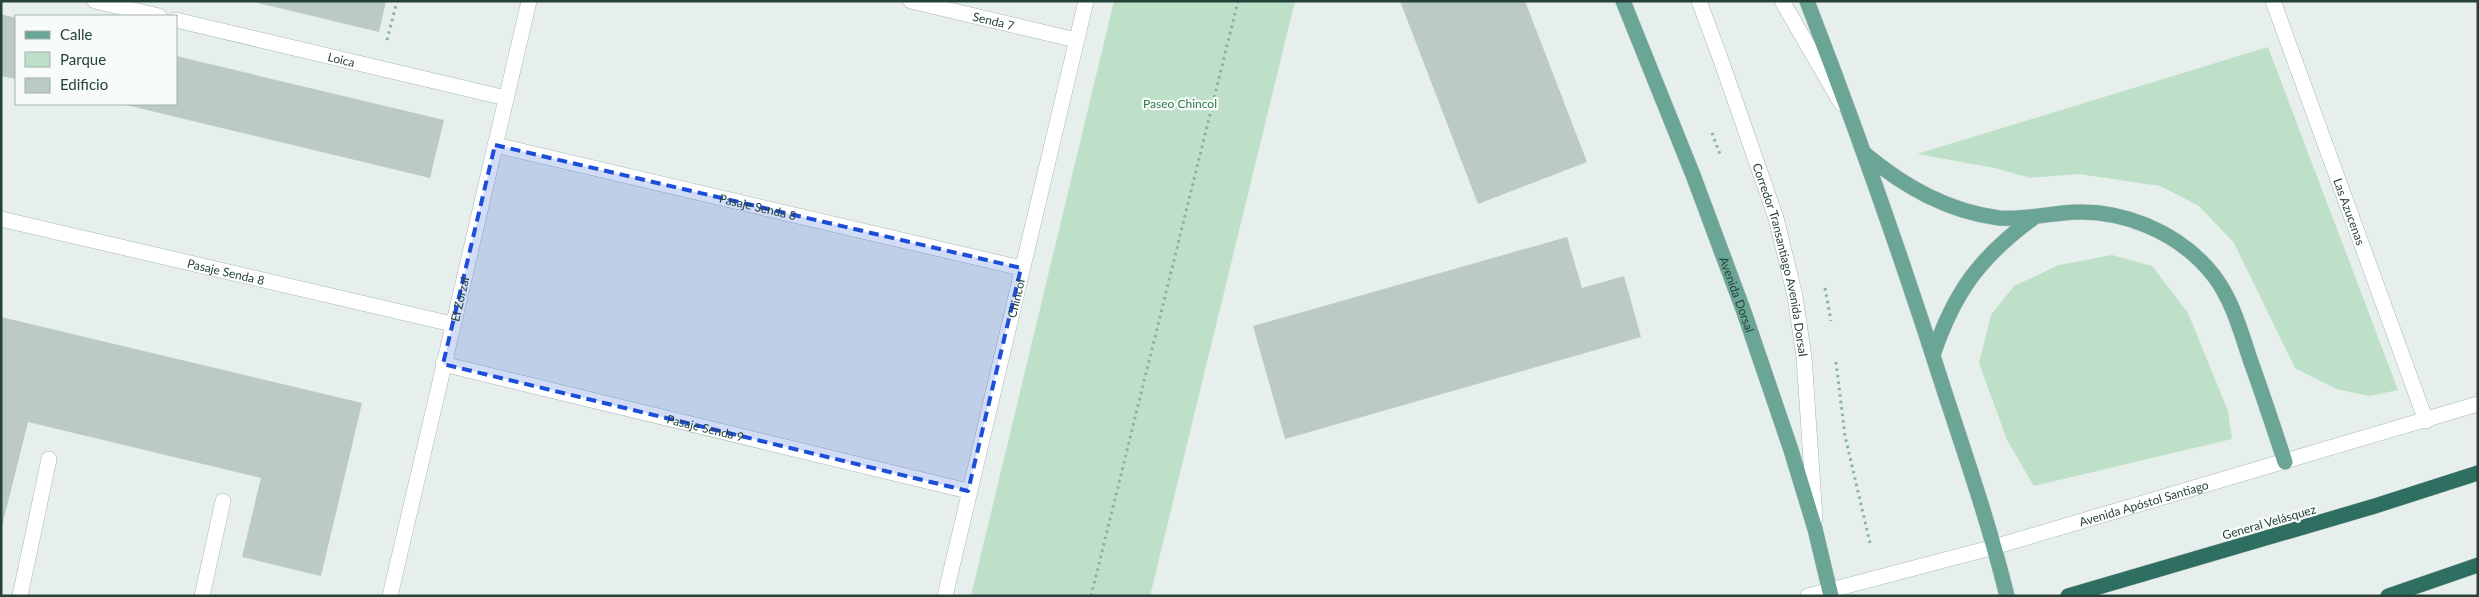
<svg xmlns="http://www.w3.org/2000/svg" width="2479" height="597" viewBox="0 0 2479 597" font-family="Lato,sans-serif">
  <rect width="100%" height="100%" fill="#e6efeb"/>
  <g fill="#bfe0c8">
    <path d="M1114,1h181l-145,595h-179z"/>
    <path d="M2268,47l130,343 -29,6 -33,-7 -41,-21 -61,-125 -35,-37 -39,-20 -81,-12 -49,4 -35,-10 -78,-14z"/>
    <path d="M2112,255l40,11 36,47 40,98 4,28 -198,47 -27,-46 -28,-77 12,-48 23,-29 45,-21z"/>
  </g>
  <g fill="#bbcac4">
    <path d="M250,1h136l-7,31z"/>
    <path d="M1400,1h125l62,161 -109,42z"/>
    <path d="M1,14l15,4v61l-15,-3z"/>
    <path d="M176,56l268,64 -14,58 -308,-74h54z"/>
    <path d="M1567,237l15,51 42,-12 17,61 -356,102 -32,-113z"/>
    <path d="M1,317l361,86 -41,173 -79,-19 19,-79 -233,-56 -27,108z"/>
  </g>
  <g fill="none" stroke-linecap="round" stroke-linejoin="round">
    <defs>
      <g id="service">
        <path id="s1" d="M1699,1l23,62 54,155 19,78 9,61 11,161"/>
        <path d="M1782,1l59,102"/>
        <path d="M20,596l29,-137"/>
        <path d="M202,596l21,-95"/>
      </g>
      <g id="minor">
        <path d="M95,1l64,15"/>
        <path id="s2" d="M911,1l165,39"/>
        <path id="s3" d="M2273,1l153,420"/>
        <path id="s4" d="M176,20l330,78"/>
        <path id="s5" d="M495,145l526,123"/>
        <path id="s6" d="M1,219l451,105"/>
        <path id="s7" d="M443,364l525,127"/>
        <path id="s8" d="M390,596l139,-595"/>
        <path id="s9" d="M945,596l141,-595"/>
      </g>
      <g id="tertiary">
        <path id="s10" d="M1994,547l484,-143"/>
      </g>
      <path id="secondary" d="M1808,596l186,-49"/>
      <g id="primary">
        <path id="s11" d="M1623,1l70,174 51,137 47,138 24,79 16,67"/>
        <path d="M1807,1c50,129 96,260 138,392 22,67 45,134 62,203"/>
        <path d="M1865,154c40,33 82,57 134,64 23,2 42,-3 64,-5 56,-6 116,18 151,63 19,25 27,57 37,86 12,33 23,67 34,100"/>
        <path d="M1933,355c21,-62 46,-97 99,-136"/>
      </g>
      <g id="motorway">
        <path d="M2068,596l307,-90 103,-33"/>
        <path d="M2388,596l90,-31"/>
      </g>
    </defs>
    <use href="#service" stroke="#a8b8b2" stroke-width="16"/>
    <use href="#minor" stroke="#a8b8b2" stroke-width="16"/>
    <use href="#tertiary" stroke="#a8b8b2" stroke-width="16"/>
    <use href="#secondary" stroke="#a4bbb3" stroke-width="16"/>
    <use href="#primary" stroke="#c2cac8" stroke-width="16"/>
    <use href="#motorway" stroke="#c2cac8" stroke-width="16"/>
    <g stroke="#86b3a5" stroke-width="3" stroke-dasharray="2.5 4" stroke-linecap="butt">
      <path d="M387,40l10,-39"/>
      <path d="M1712,133l9,24"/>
      <path d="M1825,288l6,33"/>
      <path d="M1836,362l9,74 25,107"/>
      <path d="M1091,596l147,-595"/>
    </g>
    <use href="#service" stroke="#fff" stroke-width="15"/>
    <use href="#minor" stroke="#fff" stroke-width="15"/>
    <use href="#tertiary" stroke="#fff" stroke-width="15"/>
    <use href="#secondary" stroke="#fff" stroke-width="15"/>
    <use href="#primary" stroke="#6aa596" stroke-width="15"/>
    <use href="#motorway" stroke="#2f6f62" stroke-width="15"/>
  </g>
  <path fill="#1d4ed8" fill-opacity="0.2" stroke="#1d4ed8" stroke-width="4" stroke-dasharray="10 6" stroke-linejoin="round" d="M495,145l526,123 -53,223 -525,-127z"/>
  <g text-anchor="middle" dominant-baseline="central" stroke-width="4.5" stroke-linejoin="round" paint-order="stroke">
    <g font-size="12" fill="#24423a" stroke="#f7fbf9">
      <text stroke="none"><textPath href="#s2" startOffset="85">Senda 7</textPath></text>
      <text stroke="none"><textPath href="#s4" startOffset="170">Loica</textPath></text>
      <text stroke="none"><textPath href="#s5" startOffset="270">Pasaje Senda 8</textPath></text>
      <text stroke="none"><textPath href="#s3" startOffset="224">Las Azucenas</textPath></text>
      <text stroke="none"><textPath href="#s1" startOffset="272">Corredor Transantiago Avenida Dorsal</textPath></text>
      <text stroke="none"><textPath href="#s6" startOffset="231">Pasaje Senda 8</textPath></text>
      <text stroke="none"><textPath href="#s11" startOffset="315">Avenida Dorsal</textPath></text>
      <text stroke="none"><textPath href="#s8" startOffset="305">El Zorzal</textPath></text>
      <text stroke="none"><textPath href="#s9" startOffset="306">Chincol</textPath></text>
      <text stroke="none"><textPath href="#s7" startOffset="270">Pasaje Senda 9</textPath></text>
      <text stroke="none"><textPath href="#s10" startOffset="156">Avenida Apóstol Santiago</textPath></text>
      <text transform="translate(2269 522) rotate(-16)">General Velásquez</text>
    </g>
    <g font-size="12" fill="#2d7a4b" stroke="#f7fbf9">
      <text x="1180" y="103">Paseo Chincol</text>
    </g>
  </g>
  <rect width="2479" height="597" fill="none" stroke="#24423a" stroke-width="5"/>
  <rect x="15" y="15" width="162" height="90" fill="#f7fbf9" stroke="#a3b1ad"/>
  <rect x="25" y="31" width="25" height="8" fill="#6aa596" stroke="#a3b1ad"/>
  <text x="60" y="40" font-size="15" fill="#24423a">Calle</text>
  <rect x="25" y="52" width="25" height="15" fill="#bfe0c8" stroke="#a3b1ad"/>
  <text x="60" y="65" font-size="15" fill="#24423a">Parque</text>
  <rect x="25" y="78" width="25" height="15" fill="#bbcac4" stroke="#a3b1ad"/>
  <text x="60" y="90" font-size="15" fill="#24423a">Edificio</text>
</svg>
